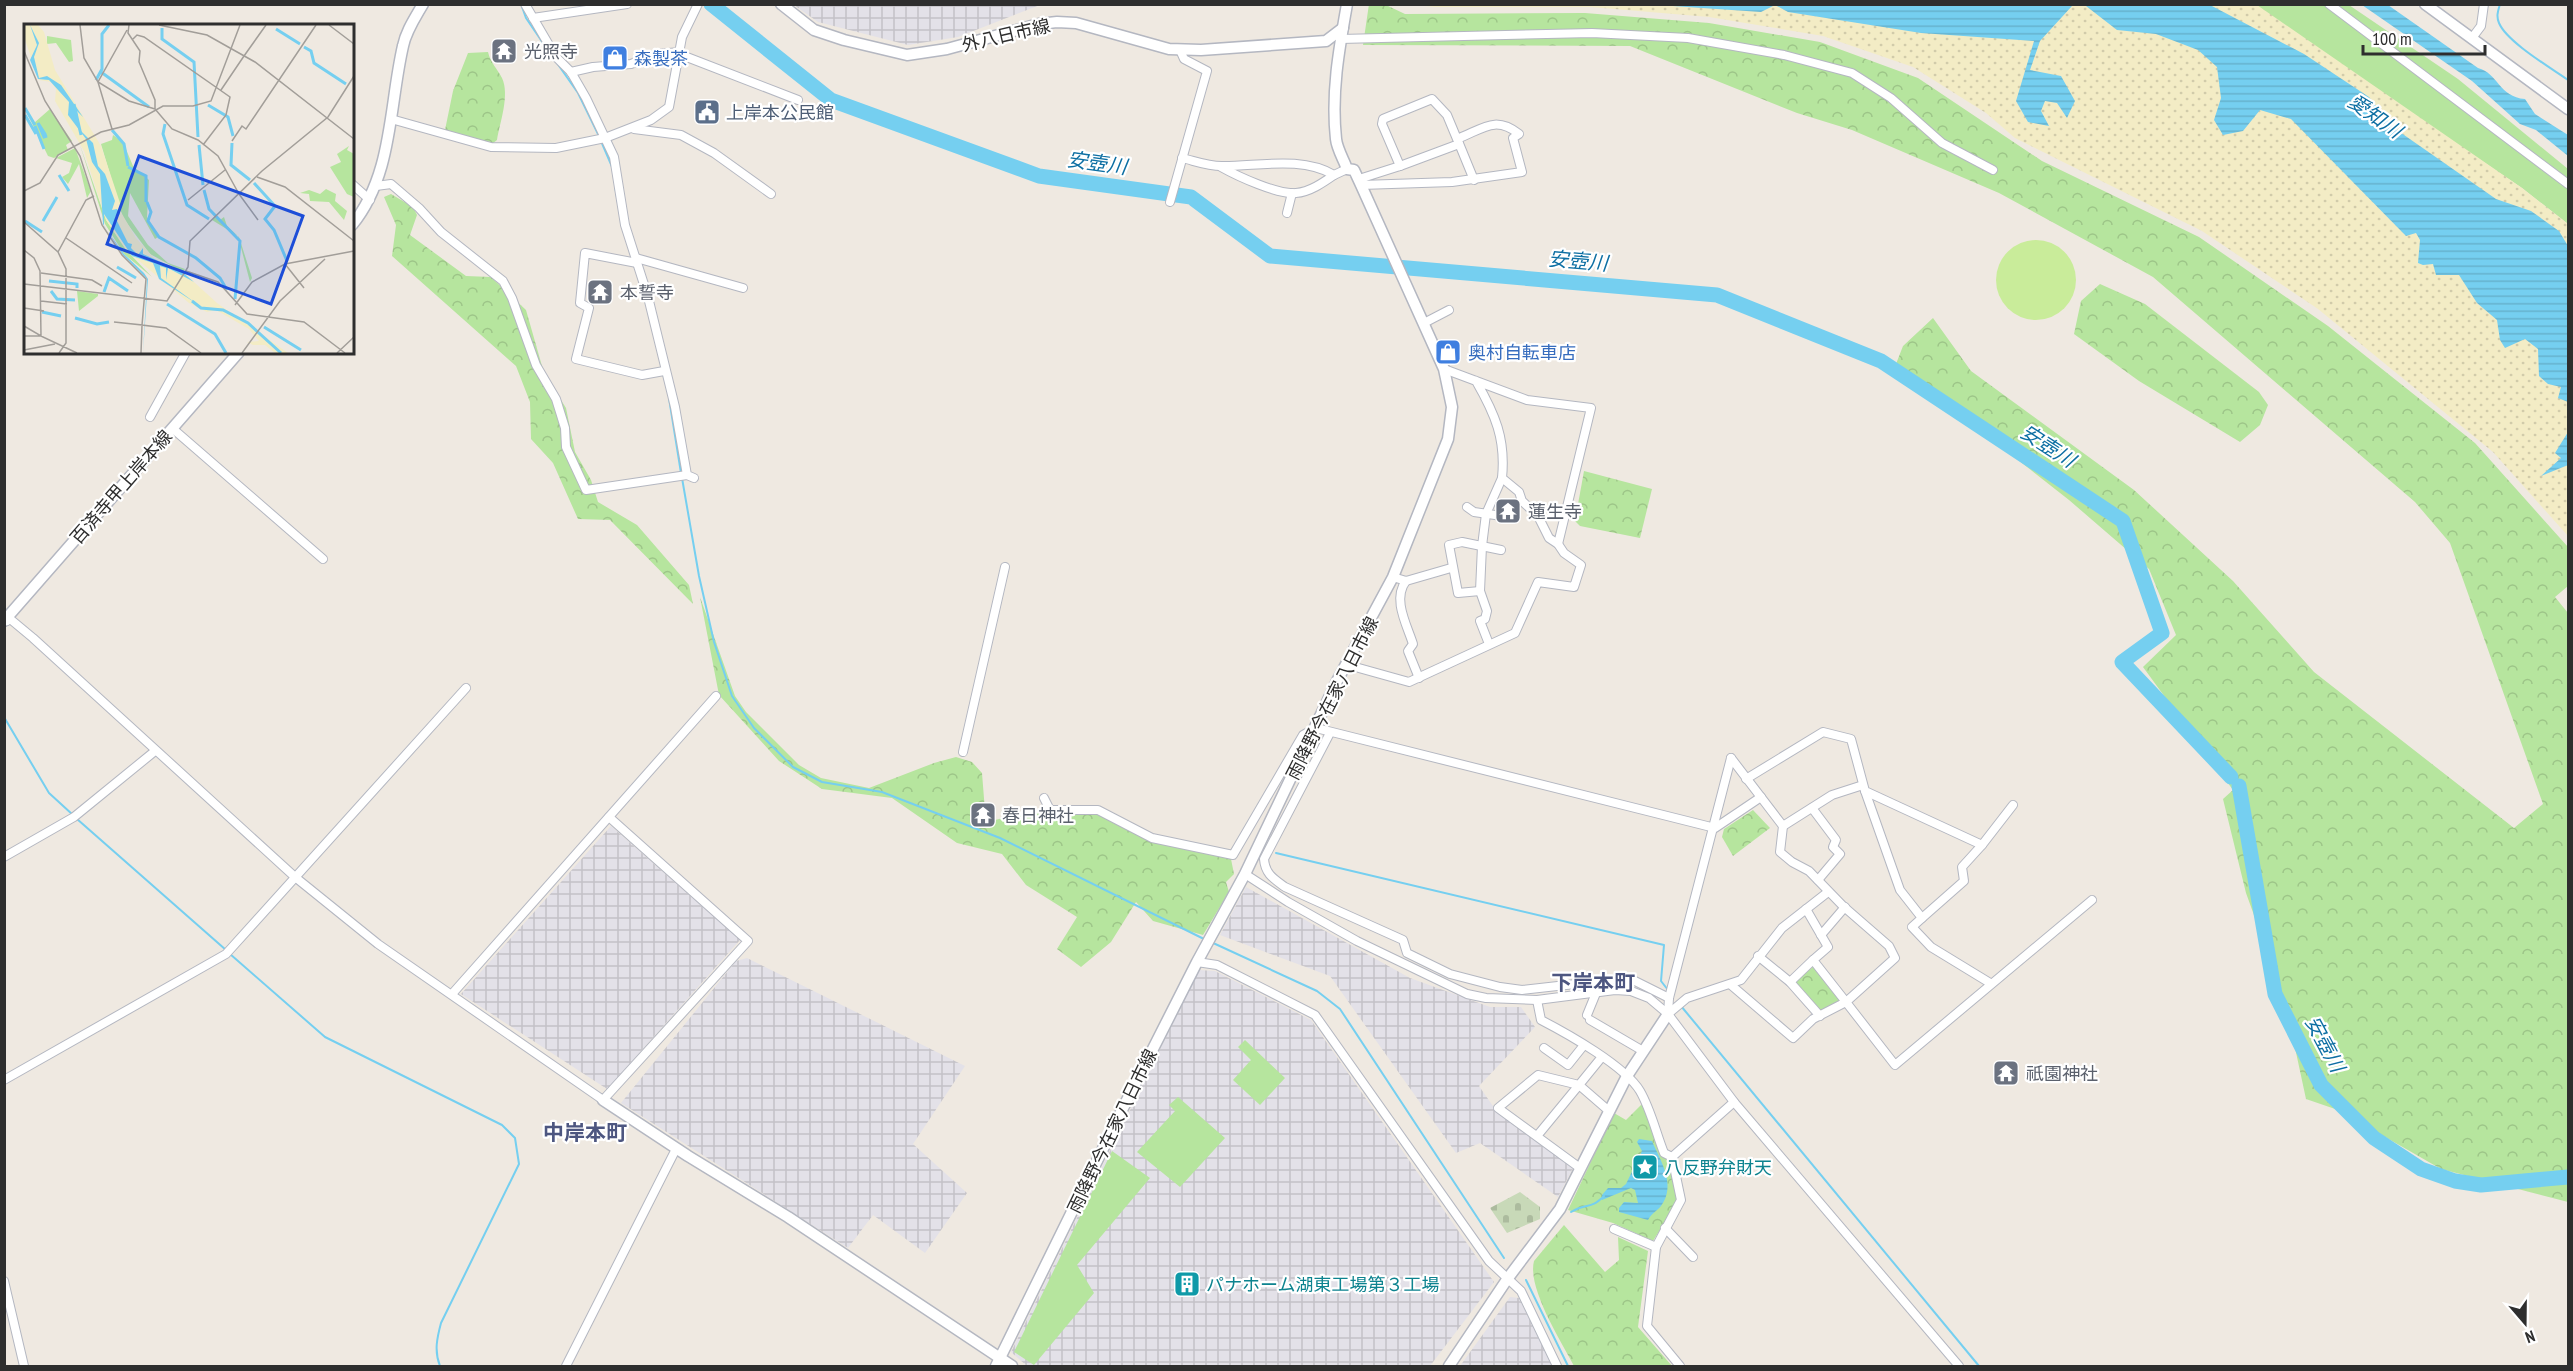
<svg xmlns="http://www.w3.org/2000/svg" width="2573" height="1371" viewBox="0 0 2573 1371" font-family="'PT Sans Narrow','Noto Sans JP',sans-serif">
  <defs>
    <pattern id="industrial-grid" width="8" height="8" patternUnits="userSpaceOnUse" patternTransform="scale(1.5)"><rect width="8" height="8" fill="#e3e1e8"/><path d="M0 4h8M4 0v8" fill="none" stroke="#c3c1c7"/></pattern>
    <pattern id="forest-crowns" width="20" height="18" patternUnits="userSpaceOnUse" patternTransform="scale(1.5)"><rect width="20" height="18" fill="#b6e59e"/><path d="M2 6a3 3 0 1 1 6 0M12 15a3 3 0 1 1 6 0" fill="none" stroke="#9dc588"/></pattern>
    <pattern id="sand-dots" width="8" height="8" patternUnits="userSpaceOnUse" patternTransform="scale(1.5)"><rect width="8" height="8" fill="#f3ecc5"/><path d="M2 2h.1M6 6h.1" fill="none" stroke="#d1cbaa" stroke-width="1.8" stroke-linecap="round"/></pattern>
    <pattern id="cemetery-stones" width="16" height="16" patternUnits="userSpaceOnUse" patternTransform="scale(1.5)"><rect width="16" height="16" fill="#c8d9b8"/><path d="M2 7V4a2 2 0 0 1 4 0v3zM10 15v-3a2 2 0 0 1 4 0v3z" fill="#acbb9e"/></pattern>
    <pattern id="water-rules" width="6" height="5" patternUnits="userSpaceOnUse" patternTransform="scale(1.5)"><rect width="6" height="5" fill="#75cff0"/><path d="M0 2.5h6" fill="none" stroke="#66b2ce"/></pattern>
  </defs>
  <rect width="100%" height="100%" fill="#efe9e1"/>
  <g fill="url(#industrial-grid)">
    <path d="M794,5h246l-82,32 -50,8 -90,-23z"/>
    <path d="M611,826l129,114 -133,149 -146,-95z"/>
    <path d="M1246,887l164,91 80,29h31l14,20 -56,59 16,23 78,59 -15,29 -78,-54 -24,10 -126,-177 -110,-41z"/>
    <path d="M747,958l218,108 -52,78 54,49 -42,60 -52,-38 -25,33 -227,-145 115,-142z"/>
    <path d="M1199,970l16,1 96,49 183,262 -64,84h-403l-16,-14z"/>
    <path d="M1510,1297l9,1 33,68h-92z"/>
  </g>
  <g fill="#b6e59e">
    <path d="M2251,5h98l109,74 110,90v55l-46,-36z"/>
    <path d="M1245,1040l40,38 -25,27 -27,-25 18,-20 -13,-13z"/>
    <path d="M1178,1097l47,41 -45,49 -43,-35 38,-41 -6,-6z"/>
    <path d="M1112,1151l38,27 -73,87 17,28 -60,72 -20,-13z"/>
  </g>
  <g fill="url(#forest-crowns)">
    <path d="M1369,4l17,1 19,9 180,-1 124,10 111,19 98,36 124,83 157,76 129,89 147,117 93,104v39l-13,11 13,16v589l-127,-33 -103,-59 -32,-11 -21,-98 -39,-108 -23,-94 10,-9 -90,-123 33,-32 -27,-66 -80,-69 -173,-136 7,-18 30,-28 38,53 163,119 99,91 81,91 200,156 29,-24 -93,-261 -35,-41 -262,-225 -154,-84 -147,-63 -55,-17 -167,-67 -267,-1z"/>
    <path d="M488,52c3,12 9,16 14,26 8,17 -2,44 -5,62l-5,4 -47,-14 8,-39 15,-38z"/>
    <path d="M391,194l22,13 4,8 -7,20 56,41 25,1 35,33 18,63 22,35 9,44 16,28 7,22 39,23 52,60 4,19 -83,-84 -32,-1 -25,-56 -22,-24 -1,-37 -14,-36 -124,-110 4,-31 -12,-28z"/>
    <path d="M2100,284l45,20 114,88 9,13 -8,20 -20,17 -101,-61 -65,-47 7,-33z"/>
    <path d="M1584,471l68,18 -12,49 -60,-12 -5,-5z"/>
    <path d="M700,597l35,99 11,16 53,53 22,13 48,10 65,-25 22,-6 16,5 10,11 3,38 10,9 28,-7 8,3 8,-3 61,1 54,28 77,17 3,15 -8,8 3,10 -26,43 -50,-14 -17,-19 -25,40 -30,25 -24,-18 20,-32 -51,-32 -24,-31 -45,-11 -65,-45 -70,-9 -43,-28 -60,-66z"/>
    <path d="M1753,810l17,18 -37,28 -11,-19 2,-8z"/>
    <path d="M1814,966l29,36 -22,10 -26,-30z"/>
    <path d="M1642,1104c12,24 44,74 33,101 -5,12 -15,24 -22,36l-40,-18 -45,-13 46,-97 12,7z"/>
    <path d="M1564,1225l41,47 14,-12 -1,-23 30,14 -10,76 34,39h-98c-13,-25 -47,-78 -40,-105z"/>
  </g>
  <path fill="url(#sand-dots)" d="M1411,5h846l265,183 46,36v312l-75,-84 -175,-143 -116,-78 -187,-93 -29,-25 -73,-46 -90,-31 -114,-19 -118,-10h-154z"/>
  <path fill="url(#cemetery-stones)" d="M1520,1192l20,15v12l-33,14 -17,-25z"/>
  <circle fill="#c9ec9a" cx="2036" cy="280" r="40"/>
  <g fill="url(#water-rules)">
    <path d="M1658,5h552l94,49 65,43 25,31 102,71 35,12 28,20 9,15v156l-10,-4 3,-11 -13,-3 -9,-8 -1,-27 -13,-10 -20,9 -5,-8 -3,-20 -20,-17 -18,-28h-23l-3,-11 -10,1 -5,-2 2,-23 -4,-7 -10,3 -115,-117 -31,-9 -17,21 -20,4 -9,-15 7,-22 -4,-31 -19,-17 -42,-16 -39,-4 -31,-24h-14l-32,35 -10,29 31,6 14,25 -8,17 -10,-15 -12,-2 -4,10 8,15 -21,-4 -12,-21 18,-60 -113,-8 -133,-21 -13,-7 -14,7z"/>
    <path d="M2362,5h26l90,63c20,5 21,29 47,31l10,15 33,21v21l-32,-26 -16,-6 -48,-43z"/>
    <path d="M2568,432v33l-27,11 20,-18 -6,-5z"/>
    <path d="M1639,1139l13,2c8,19 25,44 9,65 -4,5 -9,7 -13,14l-29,-8v-4l5,-6 14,1 -3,-13 -4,-2 -29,12v-5l6,-7h13l5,-4 16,-33 -5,-9z"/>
  </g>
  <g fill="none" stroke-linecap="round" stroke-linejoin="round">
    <g stroke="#75cff0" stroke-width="2">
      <path d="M521,4l5,14 19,28"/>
      <path d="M2500,4c-2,7 -4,12 -1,19 8,19 52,45 69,57"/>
      <path d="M557,63l21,30 21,43"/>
      <path d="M601,141l12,28"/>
      <path d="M615,186l6,33"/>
      <path d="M669,398l12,75"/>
      <path d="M682,478l17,98 15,66 18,54 22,32 39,39 29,15 60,10 118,46 206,102"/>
      <path d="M4,639l1,-2"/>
      <path d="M4,717l45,76 24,22"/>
      <path d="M77,819l149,131"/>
      <path d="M1276,853l388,92 -3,36 7,9"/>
      <path d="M1211,942l106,49 23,18 164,249"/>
      <path d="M230,954l95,83 177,88 13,13 4,26 -78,159c-4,15 -7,28 -1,43"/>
      <path d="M1681,1006l298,360"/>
      <path d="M1571,1212c15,-10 18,-1 33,-16"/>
      <path d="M1526,1280l42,86"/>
    </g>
    <g stroke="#75cff0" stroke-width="15">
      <path d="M711,4l120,96 208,76 152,21 79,59 447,39 164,66 242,160 39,112 -40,29 109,115"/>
      <path d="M2239,786l36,208 46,91 53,53 47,31 34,12 26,4 87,-8"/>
    </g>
    <defs>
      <g id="street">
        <path d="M525,4l31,53 15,15 15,26 28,59 11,68 23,72 27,110 12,68 7,3"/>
        <path d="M2329,4l239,180"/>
        <path d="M533,18l94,-14"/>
        <path d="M2472,38l9,-12 3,-22"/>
        <path d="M1340,39l252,-6 96,5 96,17 68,18 39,25 51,45 51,27"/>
        <path d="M679,54l119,46"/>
        <path d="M571,72l22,-5 38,-3 26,-10 23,-2"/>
        <path d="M391,119l100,28 65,1 49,-10 46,-18 18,-13 13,-70 16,-33"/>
        <path d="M634,129l47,6 33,18 57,41"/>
        <path d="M1458,141l16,39"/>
        <path d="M1182,158c13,3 28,9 42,8 35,0 78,-10 110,9l13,-6"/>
        <path d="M1400,166l59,-22"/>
        <path d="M1221,167c16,9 57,28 75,26 14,-1 28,-11 38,-18"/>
        <path d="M1359,179l41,-13 -18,-42 1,-5 49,-20 15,16 10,24c26,-10 38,-24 62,-5l-6,4 9,34 -70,10 -91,3"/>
        <path d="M352,184l18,16"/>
        <path d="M376,186l15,-2 28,24 22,24 62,49 9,17 24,67 20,34 9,29 1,19 20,43 101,-15"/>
        <path d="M1170,202l37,-131 -23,-12 -4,-9"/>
        <path d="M1287,213l5,-20"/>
        <path d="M636,258l107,30"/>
        <path d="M637,263l-52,-10 -5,50 9,5 -13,51 66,16 22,-4"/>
        <path d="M1424,323l25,-13"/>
        <path d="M1444,369l83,31 64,8 -33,136 -9,-6 -11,-22 -16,-15 -3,-9 -17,-14c4,-39 -7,-64 -26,-97"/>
        <path d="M150,417l36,-65"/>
        <path d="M172,428l151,131"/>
        <path d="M1467,507l7,5 35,5"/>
        <path d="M1393,577l13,4 45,-13"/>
        <path d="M1406,581c-14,18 1,44 7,63l-5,7 11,27"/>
        <path d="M1480,591l-22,2 -9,-48 13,-3 39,8"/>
        <path d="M7,621l2,-3 24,20 262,239 83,67 225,156 145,-159 -139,-124"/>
        <path d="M1489,644l-9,-23 5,-2 2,-8 -7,-20 2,-45 4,-32 16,-36"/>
        <path d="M1348,665l61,17 106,-49 23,-51 36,5 7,-22 -17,-12 -6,-9"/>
        <path d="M1330,733l-66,126c1,15 10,20 21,28l118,53 4,13 43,21 50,13 22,3 107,-12 40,20"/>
        <path d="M963,752l42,-185"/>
        <path d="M1731,758l52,68 -3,26 12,10 17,9 34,35 46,40 6,12 -49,44 49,63 197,-165"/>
        <path d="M1746,779l77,-47 28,7 14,52 117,54 31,-40"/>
        <path d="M1865,791l35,99 22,28 -10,9 19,20 59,36"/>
        <path d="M1044,798l6,12h48l54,28 81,17 70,-120 13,-7 399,100 46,-31"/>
        <path d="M1812,808l24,32 -3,7 7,7 -22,26"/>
        <path d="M1783,826l49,-31 31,-10"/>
        <path d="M4,857l70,-40 81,-66"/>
        <path d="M1245,874l43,28 69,39 110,53 19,4 51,2 78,-10 16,1 18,7 19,16 66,88 225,264"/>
        <path d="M1922,918l42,-37 -2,-14 20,-22"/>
        <path d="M1821,935l24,-28"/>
        <path d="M1758,956l32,26 30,34"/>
        <path d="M1197,962l20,3 98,50 174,246 32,30 36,75"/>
        <path d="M1790,982l23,-22"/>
        <path d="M1731,985l62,53 20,-19 33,-17 -33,-42 15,-13 -22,-38"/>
        <path d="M452,994l264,-298"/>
        <path d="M1537,1000l4,20c27,14 84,46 99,71 11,19 16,42 24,62l8,4"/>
        <path d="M1668,1014l1,-16 62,-240"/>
        <path d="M1668,1014l19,-16 54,-18 41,-52 46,-36"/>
        <path d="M1587,1015l9,-22"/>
        <path d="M1590,1020l53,31"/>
        <path d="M1544,1048l24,17 16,-20"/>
        <path d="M4,1080l222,-126 240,-266"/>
        <path d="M1537,1136l42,-51 30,26"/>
        <path d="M1580,1168l-82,-60 40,-33 41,10 22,-27"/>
        <path d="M1665,1228l28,29"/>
        <path d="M1614,1229l42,18"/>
        <path d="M4,1281l20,85"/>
        <path d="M566,1366l110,-217"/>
        <path d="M1680,1366l-33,-40 9,-79 25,-47 -9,-43 62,-55"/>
      </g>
      <g id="secondary">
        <path d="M781,4l33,26 30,10 63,15 40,-6 92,-25 18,-2 19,1 93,26 32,1 125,-9 17,-13"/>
        <path d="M2425,4l143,105"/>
        <path d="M352,225c41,-50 37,-119 51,-179 3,-15 12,-28 20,-42"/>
        <path d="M4,621l235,-269"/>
        <path d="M603,1100l85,56 100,61 224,149"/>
        <path d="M996,1366l127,-258 74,-146 48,-88 92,-193 56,-104 55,-138 4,-32 -8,-38 -83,-184 -7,-15 -7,-1c-3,-9 -10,-20 -11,-30 -5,-46 3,-90 11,-135"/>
        <path d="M1449,1366l59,-88 52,-69 67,-133 41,-62"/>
      </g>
    </defs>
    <use href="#street" stroke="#b4b7c1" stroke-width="10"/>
    <use href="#secondary" stroke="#b4b7c1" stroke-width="13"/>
    <use href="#street" stroke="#fff" stroke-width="8"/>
    <use href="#secondary" stroke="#fff" stroke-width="10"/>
  </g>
  <defs>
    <symbol id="temple-square" viewBox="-11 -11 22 22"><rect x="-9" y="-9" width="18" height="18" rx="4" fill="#6b7280" stroke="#fff"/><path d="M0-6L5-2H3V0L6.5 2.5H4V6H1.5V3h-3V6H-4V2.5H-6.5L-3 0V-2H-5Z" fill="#fff"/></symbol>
    <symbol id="shop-square" viewBox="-11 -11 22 22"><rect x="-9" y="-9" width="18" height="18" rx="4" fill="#3f7fe0" stroke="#fff"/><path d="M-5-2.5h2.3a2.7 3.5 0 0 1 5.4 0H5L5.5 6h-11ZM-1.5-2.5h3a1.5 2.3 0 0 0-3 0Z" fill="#fff"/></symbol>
    <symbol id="civic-square" viewBox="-11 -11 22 22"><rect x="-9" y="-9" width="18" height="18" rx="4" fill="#5c6f8a" stroke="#fff"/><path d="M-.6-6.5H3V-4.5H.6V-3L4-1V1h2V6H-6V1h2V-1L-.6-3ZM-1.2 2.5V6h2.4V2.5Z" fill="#fff"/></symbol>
    <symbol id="sight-square" viewBox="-11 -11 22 22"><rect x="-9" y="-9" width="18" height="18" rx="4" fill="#0f9aa8" stroke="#fff"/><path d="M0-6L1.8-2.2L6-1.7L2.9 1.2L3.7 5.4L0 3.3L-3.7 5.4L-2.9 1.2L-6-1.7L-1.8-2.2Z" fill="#fff"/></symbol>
    <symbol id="building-square" viewBox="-11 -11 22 22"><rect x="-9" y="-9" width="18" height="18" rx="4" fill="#0f9aa8" stroke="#fff"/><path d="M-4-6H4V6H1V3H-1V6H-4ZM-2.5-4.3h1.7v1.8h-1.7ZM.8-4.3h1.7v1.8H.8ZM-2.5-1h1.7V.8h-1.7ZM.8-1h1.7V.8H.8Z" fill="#fff"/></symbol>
  </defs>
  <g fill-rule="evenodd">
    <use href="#temple-square" x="489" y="36" width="30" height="30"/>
    <use href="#shop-square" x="600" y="43" width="30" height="30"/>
    <use href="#civic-square" x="692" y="97" width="30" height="30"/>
    <use href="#temple-square" x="585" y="277" width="30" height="30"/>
    <use href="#shop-square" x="1433" y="337" width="30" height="30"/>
    <use href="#temple-square" x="1493" y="496" width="30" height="30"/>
    <use href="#temple-square" x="968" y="800" width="30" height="30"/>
    <use href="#temple-square" x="1991" y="1058" width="30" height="30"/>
    <use href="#sight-square" x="1630" y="1152" width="30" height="30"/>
    <use href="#building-square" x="1172" y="1269" width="30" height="30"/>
  </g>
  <g text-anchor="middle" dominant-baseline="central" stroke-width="4.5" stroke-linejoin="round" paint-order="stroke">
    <g font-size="18" fill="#2e2e2e" stroke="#fff">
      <text transform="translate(1006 35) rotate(-13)">外八日市線</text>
      <text transform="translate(121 487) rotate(-49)">百済寺甲上岸本線</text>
      <text transform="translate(1332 698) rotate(-63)">雨降野今在家八日市線</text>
      <text transform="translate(1112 1131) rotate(-64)">雨降野今在家八日市線</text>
    </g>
    <g font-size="18" fill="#5b616d" stroke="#fff" text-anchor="start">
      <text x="524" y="51">光照寺</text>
      <text x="620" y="292">本誓寺</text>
      <text x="1528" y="511">蓮生寺</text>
      <text x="1002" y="815">春日神社</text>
      <text x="2026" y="1073">祇園神社</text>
    </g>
    <g font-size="18" fill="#366cbe" stroke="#fff" text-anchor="start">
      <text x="634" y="58">森製茶</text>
      <text x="1468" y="352">奥村自転車店</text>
    </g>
    <g font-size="18" fill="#4e5e75" stroke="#fff" text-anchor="start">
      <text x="726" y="112">上岸本公民館</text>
    </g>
    <g font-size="18" fill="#0d838f" stroke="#fff" text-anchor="start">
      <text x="1664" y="1167">八反野弁財天</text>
      <text x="1206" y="1284">パナホーム湖東工場第３工場</text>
    </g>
    <g font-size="20" font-style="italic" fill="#0d6fa3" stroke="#fff">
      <text transform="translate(2375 116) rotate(35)">愛知川</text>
      <text transform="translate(1097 163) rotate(8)">安壺川</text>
      <text transform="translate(1578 261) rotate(5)">安壺川</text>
      <text transform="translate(2048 446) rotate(33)">安壺川</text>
      <text transform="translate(2325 1044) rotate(62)">安壺川</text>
    </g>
    <g font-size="21" font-weight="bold" fill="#4d5680" stroke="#fff">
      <text x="1593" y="982">下岸本町</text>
      <text x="585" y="1132">中岸本町</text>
    </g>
  </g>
  <g transform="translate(24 24)">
    <rect width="330" height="330" fill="#efe9e1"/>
    <path d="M56,121l26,75 23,33 23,24 -28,-23 -19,-30z" fill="#b6e59e"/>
    <path d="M23,12l24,4 2,21 -4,1 -13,-19 -9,1zM0,83l10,16 16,-14 22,32 -6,4 2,5 -14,8 -6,-2zM89,111l10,7 10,24 16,14 -2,37 11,20 -3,2 -25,-46 -2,23 20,29 20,18 17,6 -2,3 -33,-18 -27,-36 -22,-74 11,-4zM325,122l-2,4 7,4v43l-7,-3 -17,-27 11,-5 -4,-8zM51,124l16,43 -4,7 -8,-34 -11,20 -6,-7 7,-4 3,-10 -16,-5zM302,165l10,5 -1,7 12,10 -3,9 -15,-18 -19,-1 -1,-7 -9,-1 9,-3 11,4zM192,192l4,4 4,-3 3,9 12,11 13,41 -2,4 -12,-46 -26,-16zM53,267l21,3v2l-19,15z" fill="#b6e59e"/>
    <path d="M0,1h14l6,7 11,38 46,76 20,60 -3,1 18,31 19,21 28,13 34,31 71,50h-13l-10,-8h-12l-6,-3 12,-1 -10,-12 -33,-19 -9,2 -18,-9 -63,-53 -20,-30 -22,-69 -29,-50 1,-12 -5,-7 -12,-2 -15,-43z" fill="#f3ecc5"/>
    <path d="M6,1l9,18 -5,14 5,21 8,-2 14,9 22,32 -6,-6 2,18 14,14 5,23 7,8 10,27 -3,9 5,-1 3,5 -5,3 13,26 4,1 -1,4 7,7 5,-7v6l38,17 13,11 -26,-14 -2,12v-12l-6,-2 1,12 36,26 -38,-25 -6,-16 -21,-7 -28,-42v12l20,28 20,19 4,6 -5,74 4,-74 -24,-24 -20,-31 -3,-50 -8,-12 -6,-23 -18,-24 1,-13 -20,-22 -11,-1 -8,-19 7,-15z" fill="#75cff0"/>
    <path fill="none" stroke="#75cff0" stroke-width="3" d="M138,4v11l32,23 4,75M252,5l24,15M280,23l7,4 3,12 32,21M77,48l48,35M72,56l6,-11v-35l7,-9M50,80l7,31M184,81l20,12 5,19M1,84l10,17M1,91l11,19M14,99l7,11v2h2l-3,1zM141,100l-2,10 24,71 22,14M11,102l9,23M88,106l12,14 4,22M208,119l-1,22 19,15M175,121l4,40M104,143l18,9v26M35,151l10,16M230,159l21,23 -10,13 9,11 13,31M180,166l5,19 31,32 -5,58M123,178l4,10 -3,9 11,16 37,21 24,20 7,12M1,197l17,11M19,197l14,-24M93,243l19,11M25,257l28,3v4M27,267l6,8 18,1M80,268l5,-14 19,13M168,277l9,7 22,2 25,13 33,30M143,280l48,30 11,19M18,288l19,4M51,294l22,6 12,-2M240,303l37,23"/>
    <path fill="none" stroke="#a29e99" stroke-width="1.5" d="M56,1l4,33 14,24 14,47M105,1l-1,8 12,18 -1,11 16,38v9l17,20 26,11 20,16 21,38M135,1l48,10 23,13M305,1l25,19M103,6l-29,52 31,19 26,8M109,15l4,-4 7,2 86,60 -4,18 -23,30M206,24l25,14 99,77M0,27l21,50 35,55 22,69 20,30 24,24 -4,46 24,3 35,25M220,32l22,-31M197,66l23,-34M208,117l10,-15 4,3 70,-104M233,153l28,10 69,54M0,167l16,-8 18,-28 43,-23 28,-7 34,-19h30l18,-5 29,-76M215,170l19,26M164,176l37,-30M0,198l34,30 8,17v74l-7,10M42,214l66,45M0,226l10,8 6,13 1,65 -17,-10M34,228l28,-52 8,-4M261,240l19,24M162,247l32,11 29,32 57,8 41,31M17,249l51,7 10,6M0,260l143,17 21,-34 2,-26 72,-70 66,-54 26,-41M17,277l26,3M211,281l17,-23 33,-18 69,-13M0,284l20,3M90,298l28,3 -1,28M0,312h17l36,17M0,326l31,-6M218,329l38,-52 45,-42M313,329l17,-16"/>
    <path fill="#1d4ed8" fill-opacity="0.15" stroke="#1d4ed8" stroke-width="3" d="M115,132l164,60 -32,88 -164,-60z"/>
    <rect width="330" height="330" fill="none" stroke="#2e2e2e" stroke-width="3"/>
  </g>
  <rect width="2573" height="1371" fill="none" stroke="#2e2e2e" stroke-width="12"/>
  <g transform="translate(2525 1323) rotate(160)" stroke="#ffffff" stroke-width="4.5" paint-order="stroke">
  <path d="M0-4.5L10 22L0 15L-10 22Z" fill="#2e2e2e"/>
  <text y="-9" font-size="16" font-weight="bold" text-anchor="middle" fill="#2e2e2e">N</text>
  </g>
  <path d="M2363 45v9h122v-9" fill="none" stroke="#2e2e2e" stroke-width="3"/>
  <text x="2372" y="45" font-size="18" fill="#2e2e2e" stroke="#ffffff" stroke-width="4.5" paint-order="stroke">100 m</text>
</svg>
